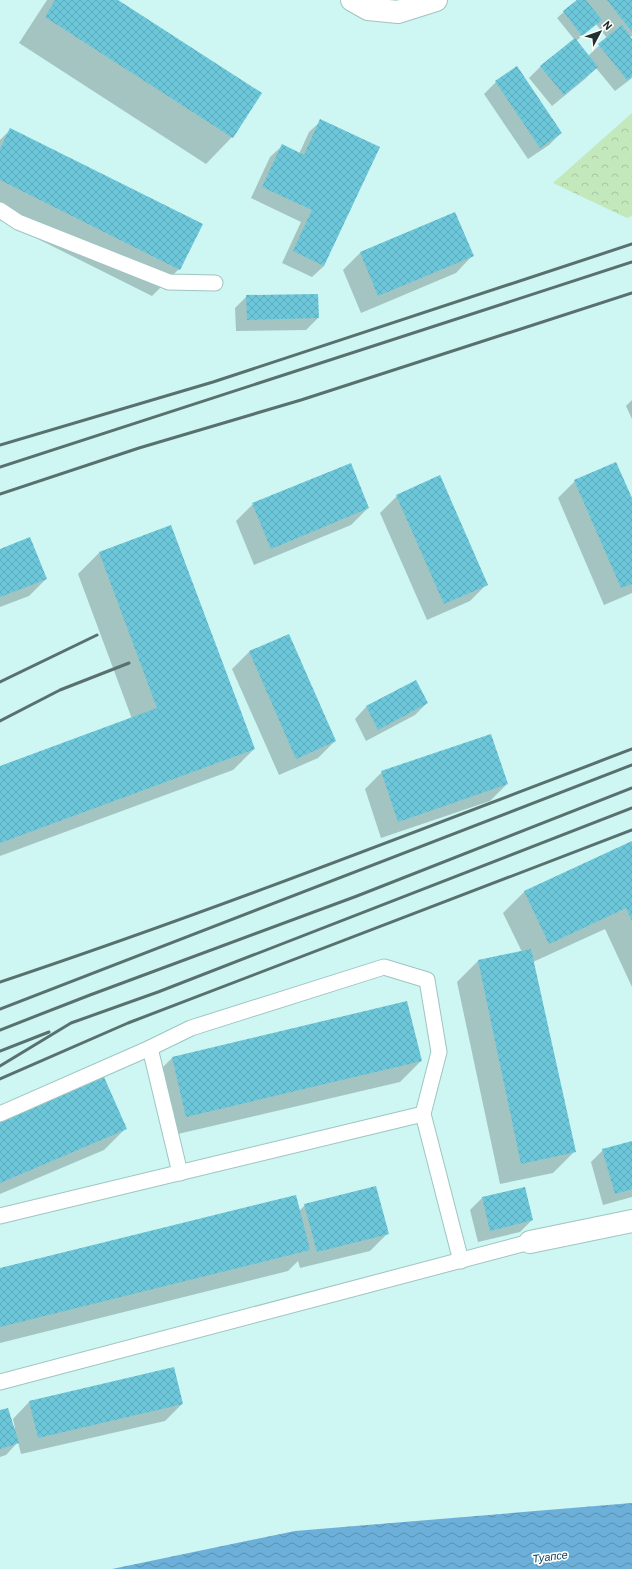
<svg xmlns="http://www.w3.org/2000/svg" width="632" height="1569" viewBox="0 0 632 1569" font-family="Barlow,sans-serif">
  <defs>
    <pattern id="forest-crowns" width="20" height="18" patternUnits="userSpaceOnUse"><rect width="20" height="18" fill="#c2e8bc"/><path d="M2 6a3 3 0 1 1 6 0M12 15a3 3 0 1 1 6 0" fill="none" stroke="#a6c7a2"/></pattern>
    <pattern id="water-waves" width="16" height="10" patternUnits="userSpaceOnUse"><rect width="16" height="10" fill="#6cb0d9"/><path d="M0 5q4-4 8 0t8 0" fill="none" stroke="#5890b0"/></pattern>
    <pattern id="building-cross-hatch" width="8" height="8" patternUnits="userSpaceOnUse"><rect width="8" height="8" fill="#6cc7da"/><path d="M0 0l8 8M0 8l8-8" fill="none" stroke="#5dabbb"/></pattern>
  </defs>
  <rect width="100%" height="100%" fill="#cef6f2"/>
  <path fill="url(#forest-crowns)" d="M632,113v103l-5,2 -74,-35z"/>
  <path fill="url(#water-waves)" d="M632,1503v66h-520l183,-38z"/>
  <g fill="#0003" fill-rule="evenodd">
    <path d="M47,0h69l116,137 -26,27 -187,-121z"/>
    <path d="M577,0h55v36l-2,1 2,3v38l-17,13 -19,-23 -11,11 -33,27 -23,-28 12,-12 33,-27 -17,-21zM596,24l11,14 -19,18 -12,-15z"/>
    <path d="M496,82l65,51 -12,12 -21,14 -44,-65z"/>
    <path d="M321,121l3,145 -12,11 -30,-14 19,-41 -50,-24 19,-41 12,-11 17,8 10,-22z"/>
    <path d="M10,130l169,139 -27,27 -152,-76v-80z"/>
    <path d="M454,214l18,42 -16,17 -95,40 -18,-43 17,-17z"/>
    <path d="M247,296l71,22 -12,12 -70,1 -1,-23z"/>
    <path d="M632,400v19l-6,-13z"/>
    <path d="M575,481l57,20v92l-28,12 -46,-107z"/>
    <path d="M397,496l90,88 -17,17 -43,19 -47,-107z"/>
    <path d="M253,504l115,4 -17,17 -97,40 -18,-44z"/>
    <path d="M171,526l83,223 -21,21 -233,86v-89l132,-48 -54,-145 21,-21z"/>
    <path d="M0,550l46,29 -17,17 -29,11z"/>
    <path d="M289,635l46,106 -17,17 -39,17 -47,-106 17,-17z"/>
    <path d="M416,681l11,22 -12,12 -49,26 -11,-22 11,-12z"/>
    <path d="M382,772l125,12 -17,17 -109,37 -16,-49z"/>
    <path d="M632,842v145l-27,-58 -72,33 41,190 -21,21 -53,11 -43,-202 21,-21 44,-9 -19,-39 21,-21z"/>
    <path d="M172,1058l249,3 -21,21 -235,55 -14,-58z"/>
    <path d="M0,1122l125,7 -21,21 -104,44z"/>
    <path d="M632,1142v55l-29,8 -12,-43 12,-12z"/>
    <path d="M524,1188l8,32 -12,12 -42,10 -8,-32 12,-12z"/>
    <path d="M305,1205l82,29 -17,17 -70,17 -2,-7 -10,10 -288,72v-74l299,-58z"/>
    <path d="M29,1402l153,2 -17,17 -144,33 -3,-12 -12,13 -6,2v-46l13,18 2,-1 -2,-9z"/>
  </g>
  <g fill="url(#building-cross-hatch)">
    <path d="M55,0h63l144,93 -29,45 -188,-121z"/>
    <path d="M577,0h9l16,20 -20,16 -19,-25z"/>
    <path d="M607,0h25v32z"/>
    <path d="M622,25l10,14v37l-5,4 -29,-36z"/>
    <path d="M575,38l23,29 -34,28 -24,-29z"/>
    <path d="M517,66l45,67 -22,15 -45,-67z"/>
    <path d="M320,119l60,28 -56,119 -31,-15 19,-41 -50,-23 20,-43 22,11z"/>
    <path d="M10,128l193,96 -23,46 -180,-90v-31z"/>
    <path d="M455,212l19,44 -96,40 -18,-44z"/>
    <path d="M318,294l1,24 -72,2 -1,-25z"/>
    <path d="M616,462l16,36v86l-11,4 -47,-108z"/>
    <path d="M351,463l18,45 -98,41 -19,-46z"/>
    <path d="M440,475l48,110 -44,19 -48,-109z"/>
    <path d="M171,525l84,224 -255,94v-77l157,-58 -58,-156z"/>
    <path d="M30,537l17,42 -47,18v-48z"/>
    <path d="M289,634l47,107 -40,18 -47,-108z"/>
    <path d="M416,680l12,23 -50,27 -12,-24z"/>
    <path d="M491,734l17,50 -110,38 -17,-51z"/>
    <path d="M632,841v80l-6,-13 -77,36 -25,-53z"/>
    <path d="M531,949l45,203 -55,12 -43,-204z"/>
    <path d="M407,1001l15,60 -236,56 -14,-60z"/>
    <path d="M104,1077l23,52 -127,54v-62z"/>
    <path d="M632,1141v48l-17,5 -13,-45z"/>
    <path d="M376,1186l13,48 -72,18 -13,-48z"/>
    <path d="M525,1187l8,33 -43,11 -8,-34z"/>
    <path d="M296,1195l14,55 -310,77v-59z"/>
    <path d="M174,1367l9,37 -145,34 -9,-37z"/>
    <path d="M8,1408l11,35 -19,6v-39z"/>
  </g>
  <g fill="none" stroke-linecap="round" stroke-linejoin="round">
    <defs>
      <g id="lane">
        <path d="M0,210l18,12 151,60 46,1"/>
        <path d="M150,1048l30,125"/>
        <path d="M0,1114l150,-66 41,-20 193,-61 43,13 12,72 -16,62 38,147"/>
        <path d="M0,1216l423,-102"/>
        <path d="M0,1382l530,-140"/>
      </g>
      <path id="street" d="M530,1242l102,-21"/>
      <path id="secondary" d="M352,0l16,9 30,3 38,-12"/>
    </defs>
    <use href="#lane" stroke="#9ec5c1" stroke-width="17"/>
    <use href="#street" stroke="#9ec5c1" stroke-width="24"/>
    <use href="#secondary" stroke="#9ec5c1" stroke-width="24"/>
    <use href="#lane" stroke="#fff" stroke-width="15"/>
    <use href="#street" stroke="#fff" stroke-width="22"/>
    <use href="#secondary" stroke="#fff" stroke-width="22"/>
    <g stroke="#59716e" stroke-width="3">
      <path d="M0,445l213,-63 419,-138"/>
      <path d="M0,467l632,-205"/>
      <path d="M0,494l139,-46 162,-48 331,-107"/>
      <path d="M0,682l97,-47"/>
      <path d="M0,721l60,-31 69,-27"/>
      <path d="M0,982c213,-71 422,-153 632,-233"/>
      <path d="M0,1009l632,-244"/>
      <path d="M0,1030l90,-35 267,-99 275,-108"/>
      <path d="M0,1051l49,-19"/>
      <path d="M0,1066l71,-43 87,-31 474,-184"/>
      <path d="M0,1079l128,-56 504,-193"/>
    </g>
  </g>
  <g text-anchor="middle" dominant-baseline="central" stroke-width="3.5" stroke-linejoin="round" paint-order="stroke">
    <g font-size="11" font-style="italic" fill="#07425e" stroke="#fff">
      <text transform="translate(550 1556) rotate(-7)">Туапсе</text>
    </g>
  </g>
  <g transform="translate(600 32) rotate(49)" stroke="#ffffff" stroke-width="3" paint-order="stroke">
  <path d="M0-3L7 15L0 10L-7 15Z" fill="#20302e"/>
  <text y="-6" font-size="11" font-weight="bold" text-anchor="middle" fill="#20302e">N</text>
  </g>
</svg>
